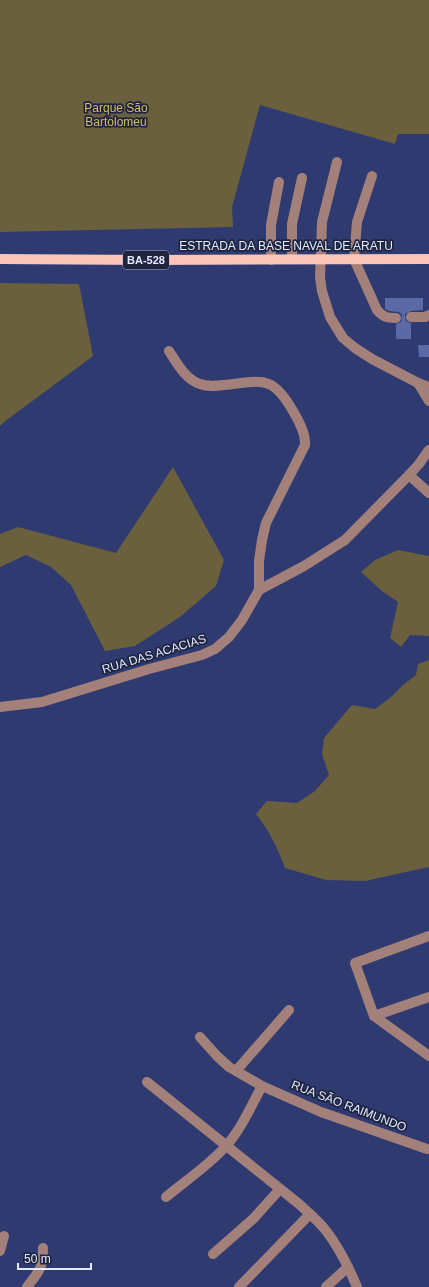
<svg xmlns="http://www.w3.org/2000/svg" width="429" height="1287" viewBox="0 0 429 1287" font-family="Helvetica,sans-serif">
  <rect width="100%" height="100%" fill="#2f3a71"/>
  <g fill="#6a603e">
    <path d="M0,0h429v134h-31l-3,10 -135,-39 -28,102 1,20 -233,5z"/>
    <path d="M0,283l79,1 14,72 -89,66 -4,4z"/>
    <path d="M173,467l51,93 -8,26 -36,31 -45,29 -30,5 -34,-66 -20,-18 -25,-12 -26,12v-33l18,-7 98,26z"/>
    <path d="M398,550l31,6v80l-19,-1 -9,12 -11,-9 8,-36 -16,-11 -21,-19 14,-12z"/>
    <path d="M429,660v207l-64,14 -39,-1 -41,-12c-7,-19 -16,-38 -29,-54l11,-13 30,2 18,-12 14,-16 -7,-21 2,-16 28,-33 23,4 15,-11 13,-13 13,-10 2,-11z"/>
  </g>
  <g fill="#5b6aa6">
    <path d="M385,298h38v12l-12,1 -6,3 1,7 5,2v16h-15v-15l5,-2 1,-7 -3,-3 -10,-1 -4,-2z"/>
    <path d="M418,345h11v12h-10z"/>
  </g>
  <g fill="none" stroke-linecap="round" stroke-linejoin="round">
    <g stroke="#a3817a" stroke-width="10">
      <path d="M337,162l-15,60 -2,56 2,13 8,26 13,21 12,10 17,11 46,24 11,4"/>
      <path d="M372,176l-15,46 -3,37 23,51c6,7 10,8 19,8"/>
      <path d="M292,259v-35l10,-46"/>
      <path d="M271,260v-35l8,-43"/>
      <path d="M411,317h14l4,-2"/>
      <path d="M169,351c8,12 16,28 31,33 8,3 16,2 24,1 38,-4 48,-11 69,26 6,10 13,23 12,34l-39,78 -4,17 -3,21v29"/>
      <path d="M418,383l11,18"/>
      <path d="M409,475l20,18"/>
      <path d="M0,707l42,-5 107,-33 53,-14 13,-6 14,-12 13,-17 17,-30 45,-24 41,-26 64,-65 10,-11 10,-14"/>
      <path d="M429,936l-74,27 19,53 55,40"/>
      <path d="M374,1016l55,-19"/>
      <path d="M200,1037l17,19 12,11 33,19 59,26 106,37"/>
      <path d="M236,1071l53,-61"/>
      <path d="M147,1082l152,122c10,9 21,18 28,28 13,17 22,36 30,55"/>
      <path d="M166,1197c19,-16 42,-31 59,-50 16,-17 26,-41 37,-61"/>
      <path d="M0,1251l4,-15"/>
      <path d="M213,1254l41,-36 26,-29"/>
      <path d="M27,1287c12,-16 16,-18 16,-39"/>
      <path d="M239,1287l71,-73"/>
      <path d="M326,1287l22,-20"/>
    </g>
    <path stroke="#fbc5b9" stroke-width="10" d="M0,259l148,1 281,-1"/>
  </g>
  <g text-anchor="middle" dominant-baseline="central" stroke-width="3.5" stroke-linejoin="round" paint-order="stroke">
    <rect fill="#1e243e" stroke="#a9afc5" stroke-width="1" x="123" y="251" width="46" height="18" rx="3"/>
    <g font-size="11" font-weight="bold" fill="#e4eaff">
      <text x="146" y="260">BA-528</text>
    </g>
    <g font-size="12" fill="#d8bd66" stroke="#1e243e">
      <text x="116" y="108">Parque São<tspan x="116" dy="14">Bartolomeu</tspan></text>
    </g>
    <g font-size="12" fill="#e4eaff" stroke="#1e243e">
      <text x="286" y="246">ESTRADA DA BASE NAVAL DE ARATU</text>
      <text transform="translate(154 654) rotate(-17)">RUA DAS ACACIAS</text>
      <text transform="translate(349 1106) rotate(21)">RUA SÃO RAIMUNDO</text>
    </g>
  </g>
  <path d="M18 1263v6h73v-6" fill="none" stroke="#e4eaff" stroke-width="2"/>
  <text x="24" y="1263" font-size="12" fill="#e4eaff" stroke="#1e243e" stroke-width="3" paint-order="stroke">50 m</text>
</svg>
